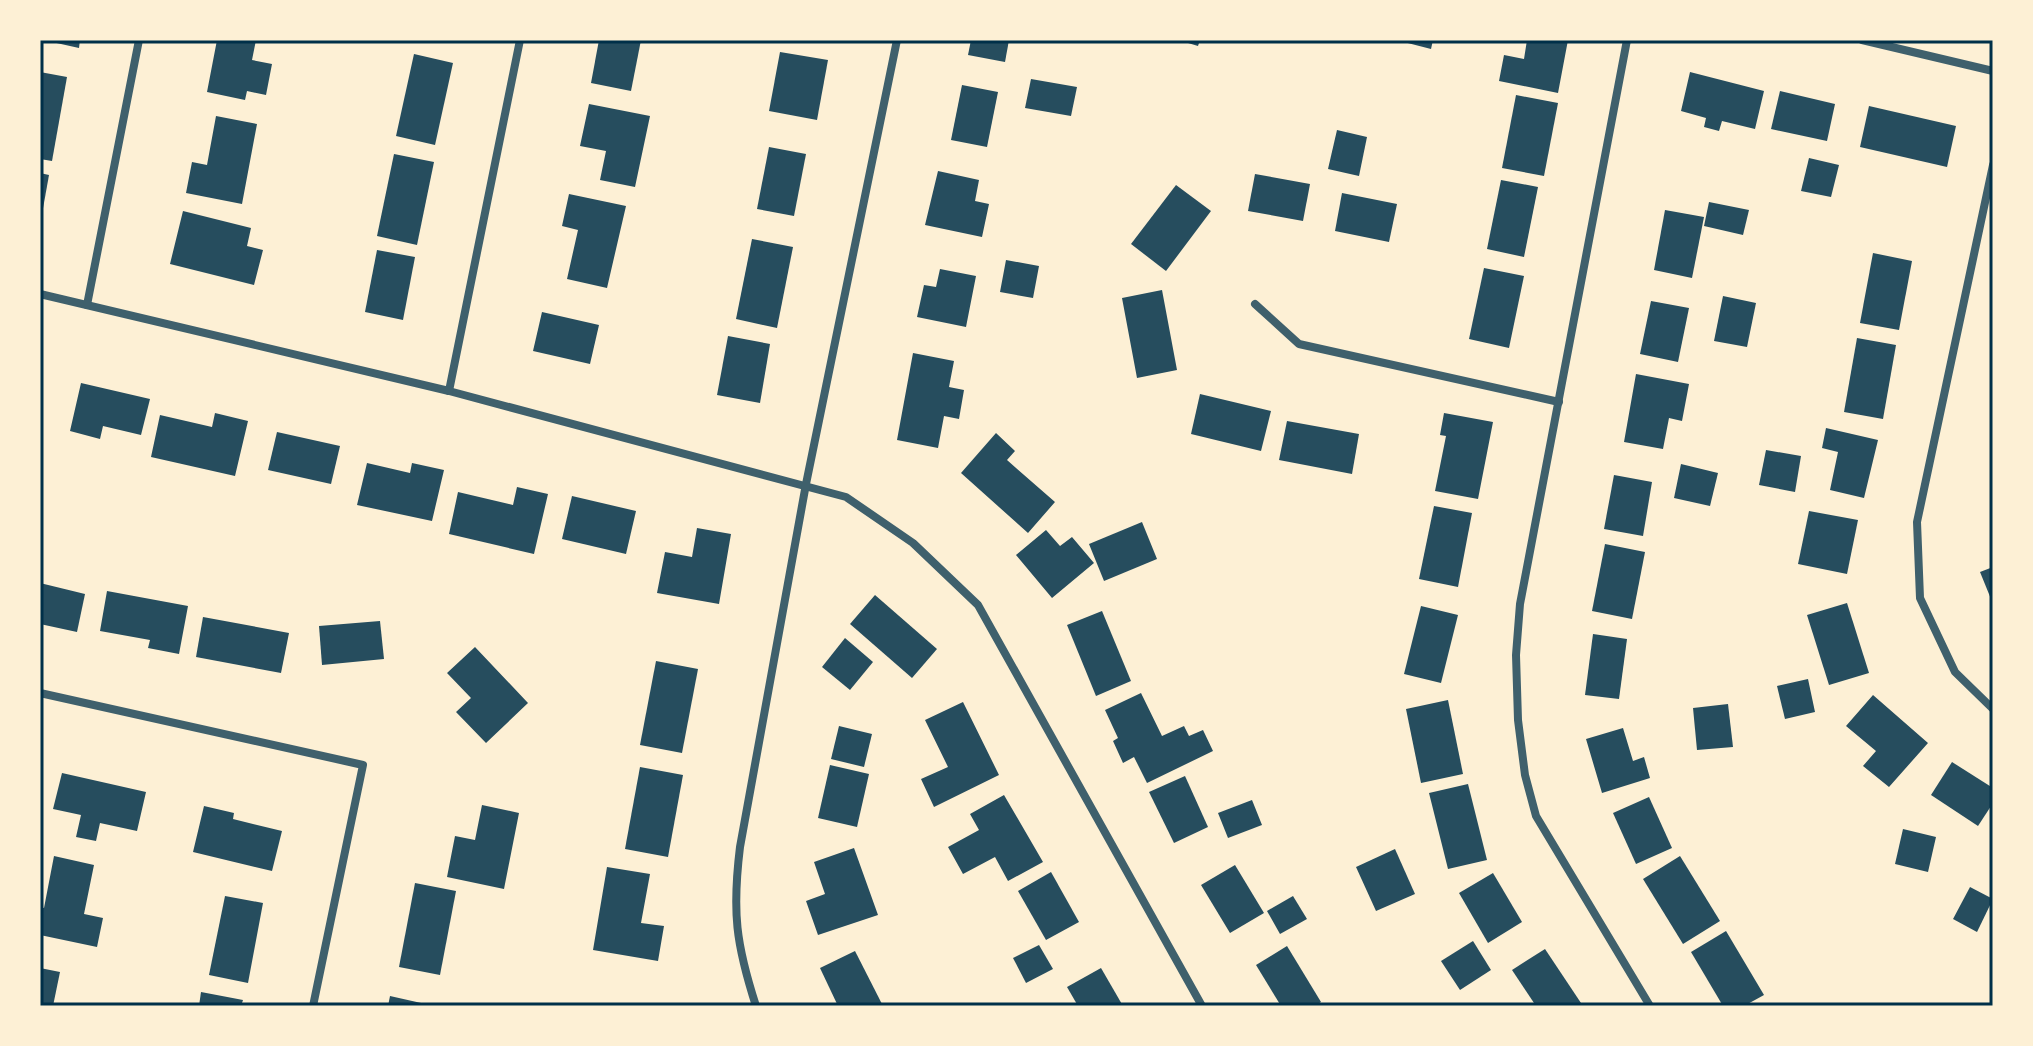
<svg xmlns="http://www.w3.org/2000/svg" width="2033" height="1046" viewBox="0 0 2033 1046" font-family="'Titillium Web',sans-serif">
  <rect width="100%" height="100%" fill="#fdf0d5"/>
  <g fill="#264d5e">
    <path d="M43,40h37l-1,8z"/>
    <path d="M217,40h39l-4,20 20,4 -6,31 -19,-4 -2,9 -38,-8z"/>
    <path d="M599,40h42l-10,51 -40,-8z"/>
    <path d="M971,40h38l-4,22 -37,-7z"/>
    <path d="M1178,40h22l-2,6z"/>
    <path d="M1396,40h37l-2,9z"/>
    <path d="M1527,40h41l-10,53 -59,-12 5,-26 20,4z"/>
    <path d="M780,52l48,8 -11,60 -48,-9z"/>
    <path d="M414,54l39,9 -18,82 -39,-9z"/>
    <path d="M40,72l27,5 -15,84 -12,-2z"/>
    <path d="M1690,72l74,19 -9,38 -33,-8 -3,10 -15,-4 2,-9 -25,-7z"/>
    <path d="M1031,79l46,8 -6,29 -46,-8z"/>
    <path d="M962,85l36,7 -11,55 -36,-7z"/>
    <path d="M1780,91l55,13 -8,37 -56,-12z"/>
    <path d="M1516,95l42,8 -14,73 -42,-8z"/>
    <path d="M589,104l61,12 -15,71 -35,-7 6,-29 -26,-5z"/>
    <path d="M1869,106l87,20 -9,41 -87,-20z"/>
    <path d="M216,116l41,8 -15,80 -56,-11 6,-31 15,3z"/>
    <path d="M1337,130l30,7 -8,39 -31,-7z"/>
    <path d="M769,147l37,7 -12,62 -37,-7z"/>
    <path d="M394,154l40,8 -17,83 -40,-9z"/>
    <path d="M1809,158l30,7 -8,32 -30,-6z"/>
    <path d="M938,171l41,9 -4,21 14,3 -7,33 -57,-12z"/>
    <path d="M40,173l9,2 -7,39h-2z"/>
    <path d="M1255,174l55,10 -7,37 -55,-10z"/>
    <path d="M1501,180l37,7 -14,70 -37,-8z"/>
    <path d="M1176,185l35,26 -45,60 -35,-27z"/>
    <path d="M1342,193l55,11 -8,38 -54,-11z"/>
    <path d="M569,194l57,12 -19,82 -40,-9 11,-49 -16,-4z"/>
    <path d="M1709,202l40,8 -6,25 -39,-9z"/>
    <path d="M1665,210l39,7 -12,61 -38,-8z"/>
    <path d="M183,211l68,17 -4,18 16,4 -9,35 -84,-21z"/>
    <path d="M752,239l41,8 -16,81 -41,-9z"/>
    <path d="M377,250l38,7 -12,63 -38,-8z"/>
    <path d="M1873,253l39,8 -13,69 -39,-7z"/>
    <path d="M1006,260l33,6 -6,32 -33,-6z"/>
    <path d="M1484,268l40,8 -15,72 -40,-9z"/>
    <path d="M940,269l36,7 -10,51 -49,-10 7,-32 12,2z"/>
    <path d="M1162,290l15,80 -40,8 -15,-80z"/>
    <path d="M1723,296l33,7 -9,44 -33,-6z"/>
    <path d="M1651,301l38,7 -11,54 -38,-8z"/>
    <path d="M542,312l57,13 -9,39 -57,-13z"/>
    <path d="M728,336l42,8 -10,59 -43,-8z"/>
    <path d="M1857,338l39,7 -13,74 -39,-7z"/>
    <path d="M913,353l41,8 -5,26 15,3 -5,29 -15,-3 -6,32 -41,-8z"/>
    <path d="M1636,374l53,10 -7,37 -13,-3 -6,31 -39,-7z"/>
    <path d="M81,383l69,16 -9,36 -38,-9 -3,13 -30,-8z"/>
    <path d="M1200,394l71,17 -10,40 -70,-17z"/>
    <path d="M215,413l33,8 -13,55 -84,-19 9,-42 52,12z"/>
    <path d="M1444,413l49,9 -15,77 -43,-8 11,-55 -6,-1z"/>
    <path d="M1287,421l72,13 -7,40 -73,-14z"/>
    <path d="M1826,428l52,12 -14,58 -34,-8 8,-38 -16,-4z"/>
    <path d="M277,432l63,14 -9,38 -63,-14z"/>
    <path d="M996,433l19,18 -8,9 48,42 -27,31 -67,-60z"/>
    <path d="M1766,450l35,6 -6,36 -36,-7z"/>
    <path d="M367,463l43,10 2,-10 32,7 -12,51 -75,-16z"/>
    <path d="M1681,464l37,9 -8,33 -36,-8z"/>
    <path d="M1614,475l38,7 -9,54 -39,-7z"/>
    <path d="M517,487l31,7 -14,60 -85,-20 9,-42 55,13z"/>
    <path d="M572,496l64,15 -10,43 -64,-15z"/>
    <path d="M1434,506l38,7 -14,74 -39,-8z"/>
    <path d="M1809,511l49,9 -11,54 -49,-10z"/>
    <path d="M1142,522l15,37 -53,22 -15,-37z"/>
    <path d="M697,528l34,6 -12,70 -62,-11 8,-41 27,5z"/>
    <path d="M1046,530l14,16 12,-9 22,26 -42,35 -36,-43z"/>
    <path d="M1605,544l40,8 -13,67 -40,-8z"/>
    <path d="M1993,567v37l-13,-32z"/>
    <path d="M40,583l45,11 -8,38 -37,-8z"/>
    <path d="M107,591l81,15 -9,48 -31,-6 2,-8 -50,-9z"/>
    <path d="M875,595l62,54 -25,29 -62,-54z"/>
    <path d="M1847,603l22,70 -40,12 -22,-70z"/>
    <path d="M1421,606l37,9 -17,68 -37,-9z"/>
    <path d="M1102,611l29,70 -35,15 -29,-71z"/>
    <path d="M203,617l86,16 -8,40 -85,-16z"/>
    <path d="M380,621l4,38 -62,6 -3,-39z"/>
    <path d="M1593,634l34,5 -8,60 -34,-4z"/>
    <path d="M845,638l28,24 -23,28 -28,-23z"/>
    <path d="M475,647l53,56 -42,40 -30,-31 15,-14 -24,-25z"/>
    <path d="M656,661l42,8 -16,84 -42,-8z"/>
    <path d="M1808,679l7,33 -30,7 -8,-33z"/>
    <path d="M1141,693l21,43 22,-10 5,10 14,-6 10,21 -66,32 -13,-26 -11,6 -10,-22 5,-3 -13,-28z"/>
    <path d="M1873,695l55,48 -39,44 -26,-21 13,-15 -30,-25z"/>
    <path d="M1448,700l15,74 -42,9 -15,-74z"/>
    <path d="M963,702l36,73 -65,32 -13,-28 27,-12 -23,-47z"/>
    <path d="M1728,704l5,43 -36,3 -4,-42z"/>
    <path d="M839,726l33,8 -8,33 -33,-8z"/>
    <path d="M1623,728l10,33 11,-4 6,21 -48,15 -16,-54z"/>
    <path d="M1952,762l41,26v15l-15,23 -47,-31z"/>
    <path d="M830,765l39,9 -12,53 -39,-9z"/>
    <path d="M640,767l43,8 -15,82 -43,-8z"/>
    <path d="M62,773l84,19 -9,39 -37,-8 -4,18 -20,-4 5,-22 -28,-6z"/>
    <path d="M1185,776l23,51 -34,16 -25,-51z"/>
    <path d="M1468,784l19,76 -39,9 -19,-76z"/>
    <path d="M1004,795l39,67 -35,19 -13,-24 -32,17 -15,-27 31,-17 -9,-16z"/>
    <path d="M1649,797l23,51 -36,16 -23,-51z"/>
    <path d="M1252,800l10,25 -34,13 -10,-25z"/>
    <path d="M482,805l37,8 -15,76 -57,-12 8,-41 20,4z"/>
    <path d="M204,806l30,7 -1,6 49,12 -10,40 -79,-19z"/>
    <path d="M1903,829l33,8 -8,35 -33,-8z"/>
    <path d="M854,848l24,67 -60,20 -12,-34 19,-7 -11,-32z"/>
    <path d="M1395,849l20,45 -39,17 -20,-44z"/>
    <path d="M54,856l40,9 -10,49 19,4 -6,29 -57,-12v-28l4,1z"/>
    <path d="M1680,856l40,65 -37,23 -40,-65z"/>
    <path d="M1235,865l29,48 -34,20 -29,-48z"/>
    <path d="M607,867l43,7 -9,49 23,3 -6,35 -65,-11z"/>
    <path d="M1051,872l28,50 -33,18 -28,-49z"/>
    <path d="M1493,873l29,49 -34,21 -29,-50z"/>
    <path d="M415,883l41,8 -16,84 -41,-8z"/>
    <path d="M1970,887l23,12 -16,33 -24,-13z"/>
    <path d="M225,896l38,7 -15,80 -39,-8z"/>
    <path d="M1293,896l14,23 -27,15 -13,-23z"/>
    <path d="M1726,931l38,64 -20,11h-21l-32,-54z"/>
    <path d="M1473,941l18,29 -31,20 -19,-29z"/>
    <path d="M1039,945l14,24 -27,14 -13,-25z"/>
    <path d="M1287,946l34,56 -6,4h-34l-25,-41z"/>
    <path d="M1545,949l38,57h-47l-24,-36z"/>
    <path d="M855,951l28,55h-45l-18,-38z"/>
    <path d="M40,968l20,4 -7,34h-13z"/>
    <path d="M1101,968l22,38h-45l-11,-19z"/>
    <path d="M201,992l42,8 -2,6h-42z"/>
    <path d="M390,996l40,9v1h-42z"/>
  </g>
  <g fill="none" stroke-linecap="round" stroke-linejoin="round">
    <g stroke="#3f606c" stroke-width="8">
      <path d="M1627,40l-107,564 -4,51 2,65 7,55 11,41 114,190"/>
      <path d="M1862,40l131,31"/>
      <path d="M1993,165l-76,357 3,76 35,74 38,37"/>
      <path d="M40,294l409,97 397,106 67,46 65,62 224,401"/>
      <path d="M1255,304l44,40 260,58"/>
      <path d="M87,305l52,-265"/>
      <path d="M449,391l71,-351"/>
      <path d="M40,693l323,72 -50,241"/>
      <path d="M756,1006c-20,-62 -24,-94 -16,-159l66,-363 91,-444"/>
    </g>
  </g>
  <rect width="2033" height="1046" fill="none" stroke="#fdf0d5" stroke-width="84"/>
  <rect x="42" y="42" width="1949" height="962" fill="none" stroke="#003049" stroke-width="3"/>
</svg>
